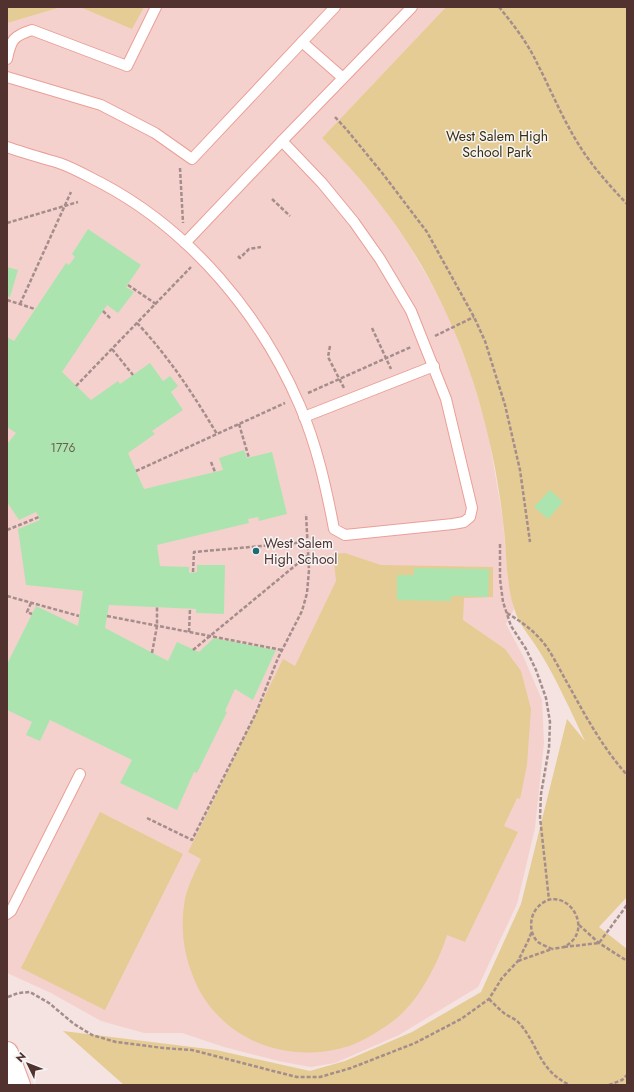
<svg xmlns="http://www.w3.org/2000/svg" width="634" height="1092" viewBox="0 0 634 1092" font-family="Jost,sans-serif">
  <rect width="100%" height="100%" fill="#f4e3e1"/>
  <path fill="#f5d1cd" d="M7,7h439l-124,131 27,28 32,38 26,38 24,41 18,34 21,55 17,55 16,93 5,61 6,28 -8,15 18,34 18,42 2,43 -9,85 -18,76 -39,83 -79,48 -64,28 -24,4 -28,-5 -59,-15 -42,-14h-38l-43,-12 -50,-28 -44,-20z"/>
  <g fill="#e5cc94">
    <path d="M7,7h54l-54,16z"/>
    <path d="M80,7h64l-12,22z"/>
    <path d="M446,7h181v890l-28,30 28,22v136h-503l-61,-54 153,19 94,21 35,-10 67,-29 69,-40 40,-88 46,-185 18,22c-14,-29 -27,-59 -44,-87 -9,-16 -22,-28 -27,-46 -9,-28 -7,-58 -11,-87 -2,-18 -5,-36 -8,-53 -18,-96 -55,-187 -115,-264 -17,-23 -38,-45 -58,-66z"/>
    <path d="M345,553l36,12 112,2v30l-29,1 -1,22 42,29 16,22 10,38 -4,56 -7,34 -3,-1 -13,28 14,6 -53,110 -18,-7c-9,29 -30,69 -54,86 -13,10 -36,24 -51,27 -60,16 -124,-11 -148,-69 -11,-27 -14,-52 -9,-80 3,-14 10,-27 16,-40l-13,-7 95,-193 12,7 41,-85 -3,-27z"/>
    <path d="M100,812l83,42 -78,156 -84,-42z"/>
  </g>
  <g fill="#ace4b0">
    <path d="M88,229l53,36 -15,22 8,5 -16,21 -11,-8 -45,67 29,28 27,-19 2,3 30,-21 13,18 7,-5 8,10 -7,6 12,18 -31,21 3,3 -27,19 16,36 79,-19 -4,-12 25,-8 3,8 25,-6 15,62 -28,7 -1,-4 -10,2 1,4 -92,22 3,21 29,1v6l8,-1v-7h28l-1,49 -28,-1v-4l-87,-4 -4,23 63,33 9,-19 22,10 15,-14 62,12 -23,50 -18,-11 -10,22 2,1 -30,61 -3,-1 -17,38 -57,-27 12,-23 -82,-40 -10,21 -14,-6 6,-13 -25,-12v-46l29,-58 42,20 5,-35 -57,-6 -8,-56 22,-9 -4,-8 -17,8 -12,-18v-58l9,-11 -9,-6v-90l7,4 52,-78 3,2 6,-8 -3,-3z"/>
    <path d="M7,267l11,3 -8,27 -3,-1z"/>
    <path d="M550,490l13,12 -15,17 -14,-12z"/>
    <path d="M414,568l75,1 -1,28 -37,-1v5l-54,-1v-25h17z"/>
  </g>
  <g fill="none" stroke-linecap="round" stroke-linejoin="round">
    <defs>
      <g id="lane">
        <path d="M302,42l41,36"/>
        <path d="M7,59c4,-19 6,-23 25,-29l95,36 29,-59"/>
        <path d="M7,77l94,28 54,28 37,26 143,-152"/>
        <path d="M7,147c17,6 35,11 52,16 15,5 30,14 44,21 88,47 158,131 197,222 17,40 26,81 34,123l11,6 108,-11 11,-2 6,-5 2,-9 -26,-109 -35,-88 -31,-52 -26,-37 -32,-39 -40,-42"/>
        <path d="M185,243l97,-102 130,-134"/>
        <path d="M304,417l130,-51"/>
        <path d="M7,914l4,-3 69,-137"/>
      </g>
      <path id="secondary" d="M7,1053l12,32"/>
    </defs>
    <use href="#lane" stroke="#ea9f97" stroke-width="12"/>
    <use href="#secondary" stroke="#ea9f97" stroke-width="24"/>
    <g stroke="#a58d8b" stroke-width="2.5" stroke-dasharray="4 2" stroke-linecap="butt">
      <path d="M499,7c14,17 28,35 38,56 14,27 25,55 42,82 13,21 30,40 48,59"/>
      <path d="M335,117l12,13 36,44 44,58 47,85 11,24 20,64 15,65 10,72"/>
      <path d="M180,168l3,55"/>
      <path d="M272,199l18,17"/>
      <path d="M7,223l71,-21"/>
      <path d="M238,256l2,2 9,-9 12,-2"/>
      <path d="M128,285l28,19"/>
      <path d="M7,300l28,9"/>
      <path d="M20,304l51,-112"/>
      <path d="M103,311l8,8"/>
      <path d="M137,323c32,34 56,71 80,111"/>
      <path d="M372,328l19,41"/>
      <path d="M435,336l39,-19"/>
      <path d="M330,346l-2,11 16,31"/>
      <path d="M112,349l21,26"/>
      <path d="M76,386l115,-119"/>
      <path d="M308,393l103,-46"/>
      <path d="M239,424l10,34"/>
      <path d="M211,462l4,10"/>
      <path d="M136,471l149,-68"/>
      <path d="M7,530l32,-13"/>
      <path d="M500,544v35l3,23 8,24 15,23 10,21 10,28 4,24 -1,26 -8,46 -1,23 9,83"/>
      <path d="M193,572l1,-20 113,-10"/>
      <path d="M7,596l72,20"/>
      <path d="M31,603l-4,9 5,2"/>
      <path d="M507,613c13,8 25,16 35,28 11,13 18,30 27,45 17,31 34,62 58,89"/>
      <path d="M107,616l175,34"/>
      <path d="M189,632l1,-23"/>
      <path d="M193,650l115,-95"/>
      <path d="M152,653l5,-27v-19"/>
      <path d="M147,818l45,22 64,-127 22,-55 24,-47 5,-18 2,-23 -3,-56"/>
      <path d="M579,925l20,18 28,18"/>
      <path d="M564,947l35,-4 28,-38"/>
      <path d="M518,961l34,-12c-4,-2 -10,-4 -14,-7 -9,-8 -9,-25 -1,-34 25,-29 62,21 27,39 -3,1 -8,1 -12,2"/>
      <path d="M8,997l10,-4 12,-1 19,11 25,21 18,11 24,7 47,6 29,2 81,21 24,6h23l31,-9 64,-25 46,-24 28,-20 13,-21 16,-17 10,-20 4,-10"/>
      <path d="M489,999c5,5 10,10 16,15 5,3 11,5 15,10 19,22 19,47 50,61"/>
      <path d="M609,1085l13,-5 5,-5"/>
    </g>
    <use href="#lane" stroke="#fff" stroke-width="10"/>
    <use href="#secondary" stroke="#fff" stroke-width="22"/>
  </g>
  <circle fill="#1f6a73" stroke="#f5f5f5" stroke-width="1.5" cx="256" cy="551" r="4"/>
  <g text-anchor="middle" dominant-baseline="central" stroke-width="3" stroke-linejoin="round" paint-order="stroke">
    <g font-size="12" fill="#685e4f">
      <text x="63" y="448">1776</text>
    </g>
    <g font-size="14" fill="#3a2d0e" stroke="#f5f5f5">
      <text x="497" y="136">West Salem High<tspan x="497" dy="16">School Park</tspan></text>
    </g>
    <g font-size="14" fill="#51322f" stroke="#f5f5f5" text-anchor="start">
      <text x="264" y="543">West Salem<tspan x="264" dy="16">High School</tspan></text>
    </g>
  </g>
  <rect width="634" height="1092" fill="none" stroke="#51322f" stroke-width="16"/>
  <g transform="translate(28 1064) rotate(313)" stroke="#f5f5f5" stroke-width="3" paint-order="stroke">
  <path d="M0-3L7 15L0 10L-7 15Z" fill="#51322f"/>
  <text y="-6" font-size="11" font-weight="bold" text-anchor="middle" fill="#51322f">N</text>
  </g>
</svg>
